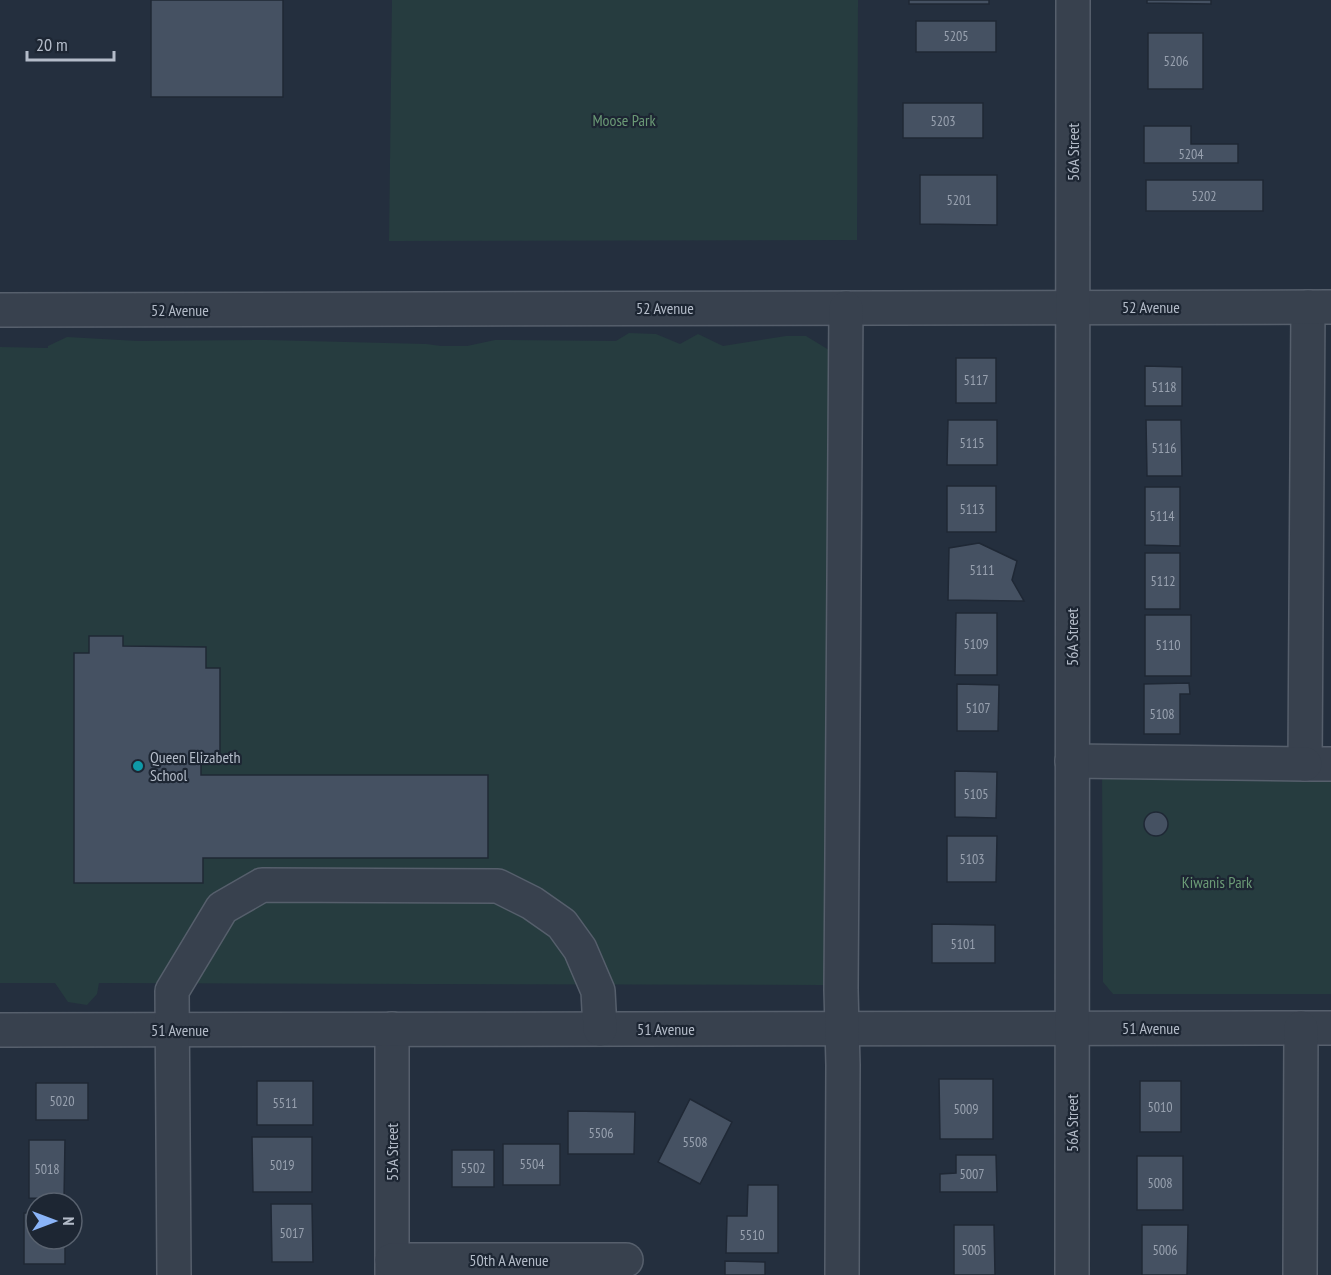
<svg xmlns="http://www.w3.org/2000/svg" width="1331" height="1275" viewBox="0 0 1331 1275" font-family="'PT Sans Narrow',sans-serif">
  <rect width="100%" height="100%" fill="#242f3e"/>
  <g fill="#263c3f">
    <path d="M392,0h466l-1,240 -468,1z"/>
    <path d="M629,333l27,1 24,10 18,-10 25,12 63,-10h20l23,14 8,37 -8,9 10,20 -14,569 -726,-2 -2,11 -10,11 -19,-3 -13,-19h-55v-636l48,1v-2l19,-9 71,4 129,-1 159,4 15,2h26l28,-6 121,1z"/>
    <path d="M1102,770l229,2v222h-218l-10,-12z"/>
  </g>
  <g fill="#455162" stroke="#1f2835" stroke-width="1.5">
    <rect x="151" y="0" width="132" height="97"/>
    <rect x="909" y="0" width="80" height="4"/>
    <path d="M1147,0h64v4l-64,-1z"/>
    <rect x="916" y="21" width="80" height="31"/>
    <rect x="1148" y="33" width="55" height="56"/>
    <rect x="903" y="103" width="80" height="35"/>
    <path d="M1144,126h47v18h47v19h-94z"/>
    <path d="M920,175h77v50l-77,-1z"/>
    <rect x="1146" y="180" width="117" height="31"/>
    <rect x="956" y="358" width="40" height="45"/>
    <path d="M1145,366l37,1v39h-37z"/>
    <path d="M948,420h49v45h-50z"/>
    <path d="M1146,420h35l1,56h-35z"/>
    <rect x="947" y="486" width="49" height="46"/>
    <path d="M1145,487h35v59l-35,-1z"/>
    <path d="M979,543l38,18 -5,19 12,21 -76,-1 1,-52z"/>
    <rect x="1145" y="553" width="35" height="56"/>
    <path d="M956,613h41v62h-42z"/>
    <rect x="1145" y="615" width="46" height="61"/>
    <path d="M89,636h34v10l83,1v21h14v89h-19v18h287v83h-285v25h-129v-230h15z"/>
    <path d="M1189,683l1,11h-10v40h-36v-50z"/>
    <path d="M957,684l42,1 -1,46h-41z"/>
    <path d="M955,771l42,1 -1,46 -41,-1z"/>
    <circle cx="1156" cy="824" r="12"/>
    <path d="M947,836h50l-1,46h-49z"/>
    <path d="M932,924l63,1v38h-63z"/>
    <path d="M939,1079h54v60h-53z"/>
    <rect x="257" y="1081" width="56" height="44"/>
    <rect x="1140" y="1081" width="41" height="51"/>
    <rect x="36" y="1083" width="52" height="37"/>
    <path d="M690,1099l42,23 -32,62 -42,-22z"/>
    <path d="M568,1111l67,1 -1,42h-66z"/>
    <path d="M252,1137h60v55h-59z"/>
    <path d="M29,1140h36l-1,59 -35,-1z"/>
    <rect x="503" y="1144" width="57" height="41"/>
    <rect x="452" y="1150" width="42" height="37"/>
    <path d="M956,1155h40l1,37h-57v-18l16,-1z"/>
    <rect x="1137" y="1156" width="46" height="54"/>
    <path d="M748,1185h30v68h-52l1,-37h20z"/>
    <path d="M271,1204h41l1,58h-41z"/>
    <path d="M24,1213h12v26h29v25h-41z"/>
    <path d="M954,1225h40l1,50h-41z"/>
    <path d="M1142,1225h46l-1,50h-45z"/>
    <path d="M725,1261l40,1v13h-40z"/>
  </g>
  <g fill="none" stroke-linecap="round" stroke-linejoin="round">
    <defs>
      <g id="minor">
        <path d="M1308,307l-3,457h26"/>
        <path d="M0,310l1331,-3"/>
        <path d="M1072,761l233,3"/>
        <path d="M392,1029v246"/>
        <path d="M0,1030l1331,-2"/>
        <path d="M392,1260h234"/>
        <path d="M174,1275l-2,-284 50,-83 40,-23 236,1 34,17 30,21 18,25 18,42 2,38"/>
        <path d="M842,1275l1,-210 -2,-75 5,-682"/>
        <path d="M1072,1275l1,-1275"/>
        <path d="M1300,1275l1,-247"/>
      </g>
    </defs>
    <use href="#minor" stroke="#565f6c" stroke-width="36"/>
    <use href="#minor" stroke="#38414e" stroke-width="33"/>
  </g>
  <circle fill="#0f9aa8" stroke="#1d2633" stroke-width="2" cx="138" cy="766" r="6"/>
  <g text-anchor="middle" dominant-baseline="central" stroke-width="4.5" stroke-linejoin="round" paint-order="stroke">
    <g font-size="14" fill="#98a1af">
      <text x="956" y="36">5205</text>
      <text x="1176" y="61">5206</text>
      <text x="943" y="121">5203</text>
      <text x="1191" y="154">5204</text>
      <text x="1204" y="196">5202</text>
      <text x="959" y="200">5201</text>
      <text x="976" y="380">5117</text>
      <text x="1164" y="387">5118</text>
      <text x="972" y="443">5115</text>
      <text x="1164" y="448">5116</text>
      <text x="972" y="509">5113</text>
      <text x="1162" y="516">5114</text>
      <text x="982" y="570">5111</text>
      <text x="1163" y="581">5112</text>
      <text x="976" y="644">5109</text>
      <text x="1168" y="645">5110</text>
      <text x="978" y="708">5107</text>
      <text x="1162" y="714">5108</text>
      <text x="976" y="794">5105</text>
      <text x="972" y="859">5103</text>
      <text x="963" y="944">5101</text>
      <text x="62" y="1101">5020</text>
      <text x="285" y="1103">5511</text>
      <text x="1160" y="1107">5010</text>
      <text x="966" y="1109">5009</text>
      <text x="601" y="1133">5506</text>
      <text x="695" y="1142">5508</text>
      <text x="532" y="1164">5504</text>
      <text x="282" y="1165">5019</text>
      <text x="473" y="1168">5502</text>
      <text x="47" y="1169">5018</text>
      <text x="972" y="1174">5007</text>
      <text x="1160" y="1183">5008</text>
      <text x="292" y="1233">5017</text>
      <text x="752" y="1235">5510</text>
      <text x="974" y="1250">5005</text>
      <text x="1165" y="1250">5006</text>
    </g>
    <g font-size="16" fill="#6b9a76" stroke="#1d2633">
      <text x="624" y="120">Moose Park</text>
      <text x="1217" y="882">Kiwanis Park</text>
    </g>
    <g font-size="16" fill="#b4bcc9" stroke="#1d2633">
      <text transform="translate(1073 152) rotate(-90)">56A Street</text>
      <text x="1151" y="307">52 Avenue</text>
      <text x="665" y="308">52 Avenue</text>
      <text x="180" y="310">52 Avenue</text>
      <text transform="translate(1072 637) rotate(-90)">56A Street</text>
      <text x="1151" y="1028">51 Avenue</text>
      <text x="666" y="1029">51 Avenue</text>
      <text x="180" y="1030">51 Avenue</text>
      <text transform="translate(1072 1123) rotate(-90)">56A Street</text>
      <text transform="translate(392 1152) rotate(-90)">55A Street</text>
      <text x="509" y="1260">50th A Avenue</text>
    </g>
    <g font-size="16" fill="#b4bcc9" stroke="#1d2633" text-anchor="start">
      <text x="150" y="757">Queen Elizabeth<tspan x="150" dy="18">School</tspan></text>
    </g>
  </g>
  <g transform="translate(54 1221) rotate(90)"><circle r="28" fill="#1d2633" stroke="#59626f" stroke-width="1.5"/>
  <path d="M0-4.5L10 22L0 15L-10 22Z" fill="#8ab4f8"/>
  <text y="-9" font-size="16" font-weight="bold" text-anchor="middle" fill="#b4bcc9">N</text>
  </g>
  <path d="M27 51v9h87v-9" fill="none" stroke="#b4bcc9" stroke-width="3"/>
  <text x="36" y="51" font-size="18" fill="#b4bcc9" stroke="#1d2633" stroke-width="4.5" paint-order="stroke">20 m</text>
</svg>
